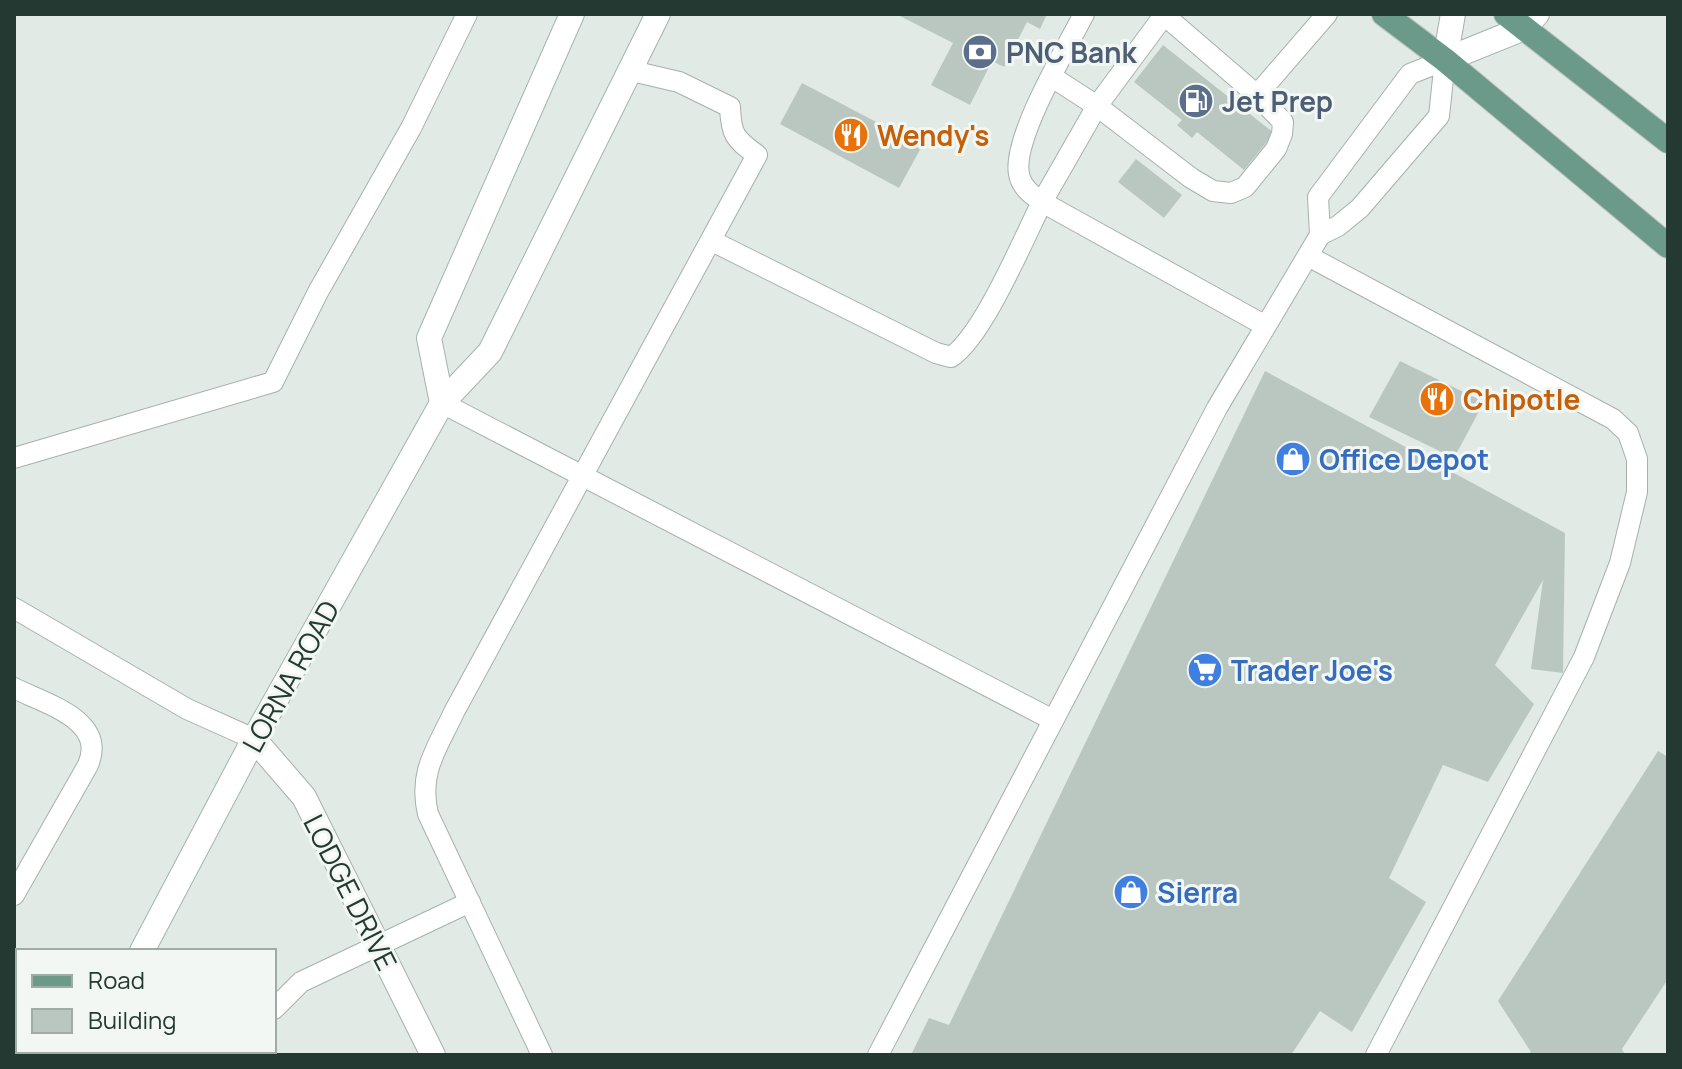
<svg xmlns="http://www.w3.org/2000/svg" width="1682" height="1069" viewBox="0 0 1682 1069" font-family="Manrope,sans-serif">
  <rect width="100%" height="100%" fill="#e2eae6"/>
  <g fill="#bac7c1">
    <path d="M896,14h151l-7,15 -13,-7 -23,45 -12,-6 -22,44 -39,-20 22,-42z"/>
    <path d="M1163,45l111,88 -30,37 -47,-38 -5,6 -15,-13 5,-5 -48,-38z"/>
    <path d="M802,83l120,63 -23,42 -119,-64z"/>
    <path d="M1136,159l46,36 -18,23 -46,-36z"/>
    <path d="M1400,361l84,41 -30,56 -85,-41z"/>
    <path d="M1265,371l300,162 -2,140 -32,-4 12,-89 -48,85 39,39 -46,78 -45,-17 -54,113 37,24 -74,130 -32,-21 -29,44h-380l18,-37 20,7z"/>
    <path d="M1658,751l10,6v222l-46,70 3,6h-100l6,-3 -33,-51z"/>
  </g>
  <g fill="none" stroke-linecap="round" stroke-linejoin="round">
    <defs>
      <g id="lane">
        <path d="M1084,14c-18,35 -72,125 -65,160 2,13 13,21 23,28l55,-96 68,-92"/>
        <path d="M1445,60l-6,56 -79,92 -22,18 -18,9 -2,-38 92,-123z"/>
        <path d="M1052,77l45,29 94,72 22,13 18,2 14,-6 31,-38 6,-15 1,-12 -26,-27 -93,-80"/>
        <path d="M1257,95l70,-81"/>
        <path d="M712,241l224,112 15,4c32,-21 72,-117 91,-155l222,123"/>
        <path d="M1308,256l305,163 15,14 9,26v33l-17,71 -36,94 -208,398"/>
        <path d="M442,403l611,317"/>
        <path d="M14,458l259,-76 45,-90 93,-164 56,-114"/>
        <path d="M14,608l173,101 67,30"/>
        <path d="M14,688c32,16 93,32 74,77l-74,130"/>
        <path d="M274,1009l27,-27 169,-80"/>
        <path d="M245,1055l3,-4"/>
        <path d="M542,1055l-114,-241c-10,-42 9,-65 26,-102l303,-557c-22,-16 -26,-20 -27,-48l-51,-25 -47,-11"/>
        <path d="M878,1055l339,-647 103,-173"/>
      </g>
      <g id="street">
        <path d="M1445,60l79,-32 13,-14"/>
        <path d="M1445,60l8,-46"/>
        <path d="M254,739l50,58 129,258"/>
      </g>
      <g id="secondary">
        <path d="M442,403l-13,-65 143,-324"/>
        <path d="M142,951l112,-212 188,-336 48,-51 168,-338"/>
        <path d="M87,1055l2,-4"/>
      </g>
      <g id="primary">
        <path d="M1384,14l61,46 223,186"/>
        <path d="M1506,14l162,127"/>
      </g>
    </defs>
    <use href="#lane" stroke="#a5b1ac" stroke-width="22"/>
    <use href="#street" stroke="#a5b1ac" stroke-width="26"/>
    <use href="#secondary" stroke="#a2b5ac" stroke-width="26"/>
    <use href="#primary" stroke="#bdc4c1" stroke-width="26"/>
    <use href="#lane" stroke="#fff" stroke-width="20"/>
    <use href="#street" stroke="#fff" stroke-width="24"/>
    <use href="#secondary" stroke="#fff" stroke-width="24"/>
    <use href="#primary" stroke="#6c9a8a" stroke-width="24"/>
  </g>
  <defs>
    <symbol id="bank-disc" viewBox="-11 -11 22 22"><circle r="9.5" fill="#5c6f8a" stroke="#f2f7f4"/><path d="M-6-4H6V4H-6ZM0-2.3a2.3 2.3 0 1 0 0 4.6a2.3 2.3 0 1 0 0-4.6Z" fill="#fff"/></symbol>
    <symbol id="fuel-disc" viewBox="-11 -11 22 22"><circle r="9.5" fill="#5c6f8a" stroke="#f2f7f4"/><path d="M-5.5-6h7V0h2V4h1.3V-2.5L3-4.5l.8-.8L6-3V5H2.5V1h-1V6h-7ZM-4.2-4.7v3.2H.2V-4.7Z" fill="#fff"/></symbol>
    <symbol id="restaurant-disc" viewBox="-11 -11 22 22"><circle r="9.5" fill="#e8710a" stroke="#f2f7f4"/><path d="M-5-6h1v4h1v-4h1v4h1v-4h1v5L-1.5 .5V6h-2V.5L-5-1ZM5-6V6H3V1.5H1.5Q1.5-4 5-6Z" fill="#fff"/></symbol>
    <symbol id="shop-disc" viewBox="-11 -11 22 22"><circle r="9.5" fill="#3f7fe0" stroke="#f2f7f4"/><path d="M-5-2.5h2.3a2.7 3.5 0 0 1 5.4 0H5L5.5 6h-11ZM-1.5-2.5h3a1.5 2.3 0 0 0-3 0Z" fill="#fff"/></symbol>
    <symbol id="supermarket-disc" viewBox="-11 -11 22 22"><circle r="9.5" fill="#3f7fe0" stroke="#f2f7f4"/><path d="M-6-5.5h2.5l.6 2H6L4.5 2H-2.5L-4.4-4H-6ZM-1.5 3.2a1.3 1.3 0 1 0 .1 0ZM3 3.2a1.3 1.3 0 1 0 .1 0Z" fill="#fff"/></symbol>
  </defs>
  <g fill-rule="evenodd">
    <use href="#bank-disc" x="960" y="32" width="40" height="40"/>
    <use href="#fuel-disc" x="1176" y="81" width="40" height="40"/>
    <use href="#restaurant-disc" x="831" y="115" width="40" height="40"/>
    <use href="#restaurant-disc" x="1417" y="379" width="40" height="40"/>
    <use href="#shop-disc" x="1273" y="439" width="40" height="40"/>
    <use href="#supermarket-disc" x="1185" y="650" width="40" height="40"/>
    <use href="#shop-disc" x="1111" y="872" width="40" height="40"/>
  </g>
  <g text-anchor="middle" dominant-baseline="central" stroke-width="6" stroke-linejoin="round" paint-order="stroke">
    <g font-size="28" font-weight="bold" fill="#4e5e75" stroke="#f2f7f4" text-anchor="start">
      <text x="1006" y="52">PNC Bank</text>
      <text x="1222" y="101">Jet Prep</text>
    </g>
    <g font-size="28" font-weight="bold" fill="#c56008" stroke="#f2f7f4" text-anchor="start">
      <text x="877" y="135">Wendy's</text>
      <text x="1463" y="399">Chipotle</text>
    </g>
    <g font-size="28" font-weight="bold" fill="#366cbe" stroke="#f2f7f4" text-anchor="start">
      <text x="1319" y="459">Office Depot</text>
      <text x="1231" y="670">Trader Joe's</text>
      <text x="1157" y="892">Sierra</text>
    </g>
    <g font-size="28" fill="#243931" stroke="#f2f7f4">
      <text transform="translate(290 676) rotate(-61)">LORNA ROAD</text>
      <text transform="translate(351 892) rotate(63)">LODGE DRIVE</text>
    </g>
  </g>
  <rect width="1682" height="1069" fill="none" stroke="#243931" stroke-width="32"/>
  <rect x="16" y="949" width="260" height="104" fill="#f2f7f4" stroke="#a0aba6" stroke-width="2"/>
  <rect x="32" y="975" width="40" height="12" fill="#6c9a8a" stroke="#a0aba6" stroke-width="2"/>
  <text x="88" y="989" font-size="24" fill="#243931">Road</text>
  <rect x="32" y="1009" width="40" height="24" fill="#bac7c1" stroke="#a0aba6" stroke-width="2"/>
  <text x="88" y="1029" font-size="24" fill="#243931">Building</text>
</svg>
